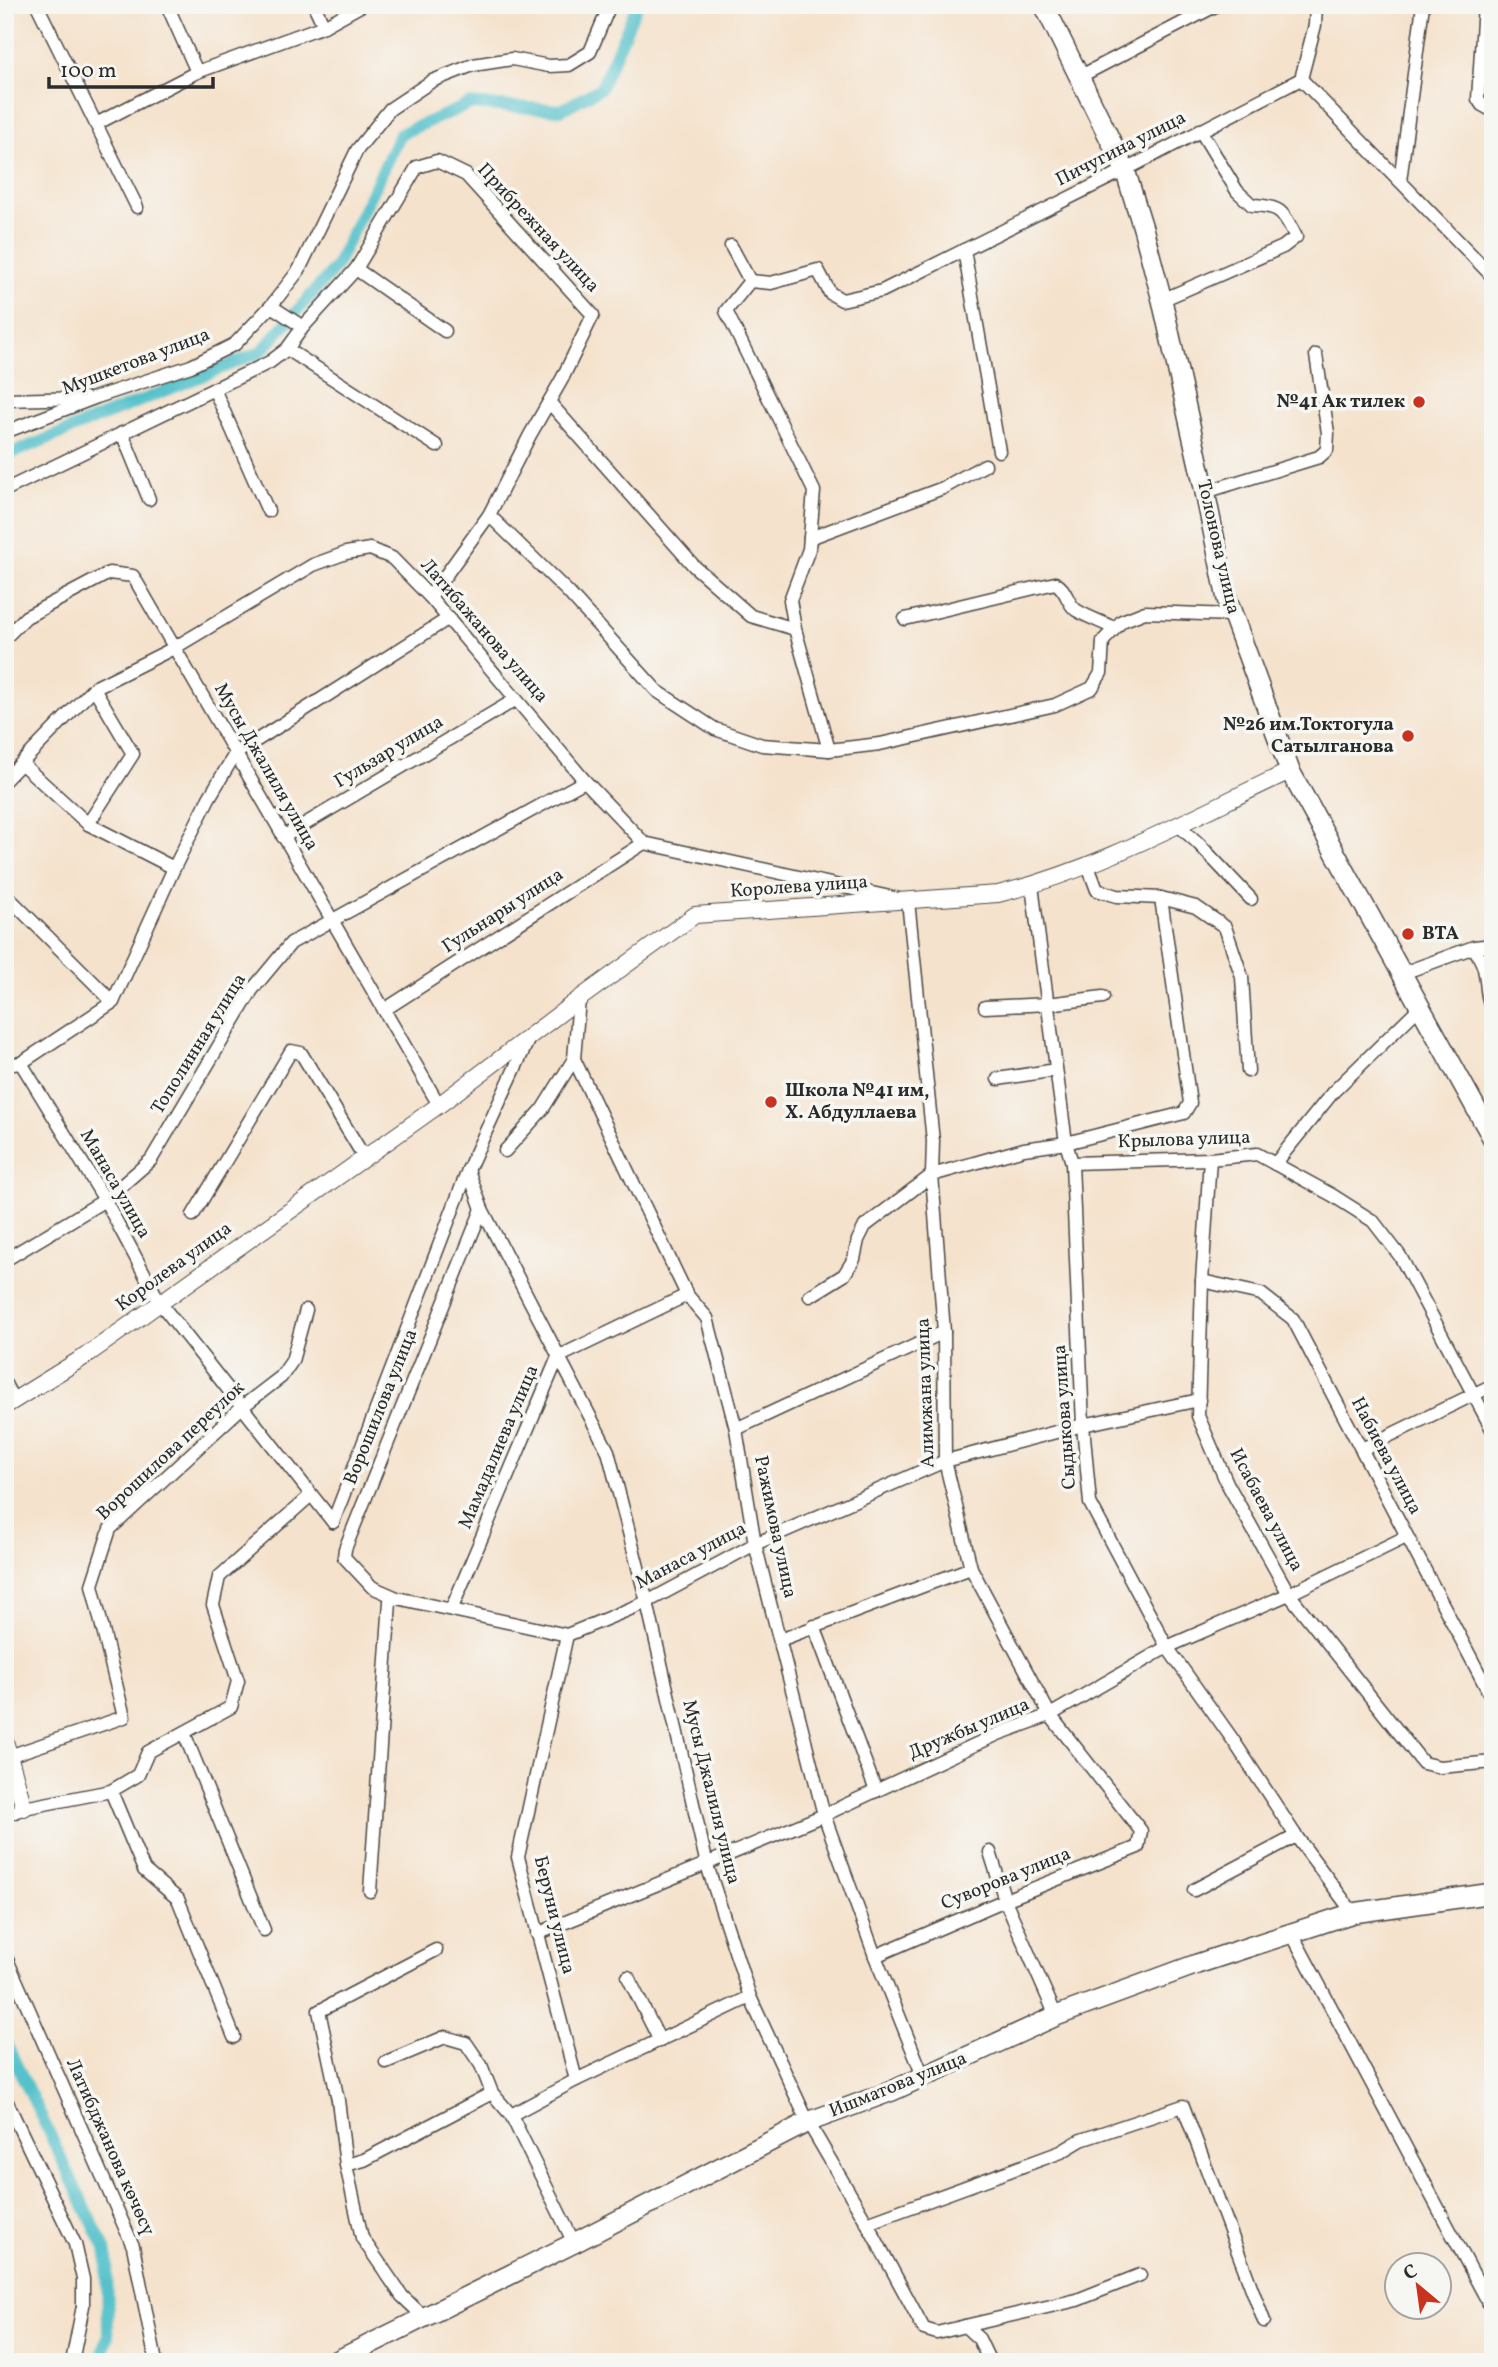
<svg xmlns="http://www.w3.org/2000/svg" width="1498" height="2367" viewBox="0 0 1498 2367" font-family="Vollkorn,serif">
  <rect width="100%" height="100%" fill="#f6f6f2"/>
  <filter id="ink" filterUnits="userSpaceOnUse"><feTurbulence type="fractalNoise" baseFrequency=".0143" numOctaves="2"/><feDisplacementMap in="SourceGraphic" scale="14" xChannelSelector="R" yChannelSelector="G"/><feConvolveMatrix kernelMatrix="1 2 1 2 8 2 1 2 1" color-interpolation-filters="sRGB"/></filter>
  <filter id="wash" filterUnits="userSpaceOnUse"><feTurbulence type="fractalNoise" baseFrequency=".00686" numOctaves="4" result="noise"/><feDisplacementMap in="SourceGraphic" scale="28" xChannelSelector="R" yChannelSelector="G"/><feGaussianBlur stdDeviation="1.57" result="paint"/><feColorMatrix in="noise" values="0 0 0 0 0 0 0 0 0 0 0 0 0 0 0 0 0 1.4 0 .05"/><feComposite in="paint" operator="in"/></filter>
  <g filter="url(#wash)">
    <rect width="100%" height="100%" fill="#f5e2cc"/>
    <g fill="none" stroke-linecap="round" stroke-linejoin="round">
      <g stroke="#54c1cb" stroke-width="12">
        <path d="M5,456l256,-104 74,-84 65,-134 70,-30 91,6 40,-22 36,-83"/>
        <path d="M5,2041l102,212 1,83 -8,26"/>
      </g>
    </g>
  </g>
  <g filter="url(#ink)">
    <g fill="none" stroke-linecap="round" stroke-linejoin="round">
      <defs>
        <g id="minor">
          <path d="M37,5l100,202"/>
          <path d="M167,5l30,67"/>
          <path d="M314,5l10,21"/>
          <path d="M1484,5l-6,94 4,6 11,6"/>
          <path d="M1079,77l138,-72"/>
          <path d="M1301,79l192,198"/>
          <path d="M1301,79l14,-54 1,-20"/>
          <path d="M96,124l101,-52 127,-46 38,-21"/>
          <path d="M1400,181l23,-176"/>
          <path d="M731,246l19,35 21,2 47,-13 12,23 12,7 40,-9 243,-121 176,-91"/>
          <path d="M964,250l35,201"/>
          <path d="M356,269l89,62"/>
          <path d="M750,281l-24,30 88,180 -5,58 -19,51 5,29 34,121"/>
          <path d="M1162,300l121,-53 13,-10c-13,-25 -14,-31 -44,-32l-15,-14 -37,-61"/>
          <path d="M271,306l32,21"/>
          <path d="M287,349l150,97"/>
          <path d="M214,389l54,122"/>
          <path d="M5,400l80,-2"/>
          <path d="M549,402l145,164 57,50 44,13"/>
          <path d="M5,432l92,-35 94,-31 44,-22 36,-38 28,-36 58,-120 33,-41 42,-28 41,-16 39,-6 37,7 20,-1 21,-13 20,-47"/>
          <path d="M122,433l27,66"/>
          <path d="M5,490l265,-128 17,-13 16,-22 53,-58 61,-102 20,-6 29,14 127,140 -31,64 -32,56 -41,80 -59,82"/>
          <path d="M1205,492l114,-35 8,-7 1,-17 -12,-78"/>
          <path d="M489,515l79,77 89,99 58,38 47,16 67,5 51,-6 175,-39 37,-17 9,-15 2,-32 19,-20 23,-9 88,3"/>
          <path d="M810,538l133,-50 42,-23"/>
          <path d="M905,619l150,-36c12,6 11,19 21,27 11,7 26,12 38,18"/>
          <path d="M5,638l21,-21 83,-44 24,3 306,529"/>
          <path d="M22,764l66,60 86,44"/>
          <path d="M5,780l89,-92 80,-40 139,-83 33,-12 24,-4 22,9 38,39 155,184 59,62 264,58 25,240 -1,34 12,157 1,129 26,107 79,147 91,116 -3,16 -133,53 -130,56"/>
          <path d="M88,824l45,-70 -39,-66"/>
          <path d="M1177,824l21,19 53,56"/>
          <path d="M283,837l232,-137"/>
          <path d="M1088,866l9,24 20,6 44,2 35,9 29,20 17,50 6,94"/>
          <path d="M1032,886l34,257 6,20 11,262 7,78 77,144 66,93 63,96 57,77"/>
          <path d="M5,894l108,108"/>
          <path d="M1474,947c3,7 9,15 10,22 4,15 1,27 9,41"/>
          <path d="M1403,973l71,-26 19,-2"/>
          <path d="M579,999l-5,60 113,236 20,23 29,111 19,115 69,271 51,141 48,120"/>
          <path d="M985,1007l63,-3 55,-7"/>
          <path d="M384,1010l260,-167"/>
          <path d="M21,1063l84,137 55,103 173,219"/>
          <path d="M5,1065l16,-2 92,-61 61,-134 35,-70 26,-44 214,-136"/>
          <path d="M998,1079l58,-9"/>
          <path d="M505,1151l37,-41 32,-51"/>
          <path d="M1210,1159l-8,122 -4,135 29,67 62,111 134,169 17,4 53,-5"/>
          <path d="M1072,1163l138,-4 47,-5 75,41 41,26 27,35 93,175"/>
          <path d="M1275,1164l58,-72 88,-86"/>
          <path d="M468,1170l14,39 126,242 39,151 60,263 43,132 58,125 59,101 57,106 13,4 28,-7 14,13 11,23"/>
          <path d="M482,1209l-137,340 -1,8 28,30 25,11 170,37 80,-33 108,-58 190,-83 138,-36 116,-25"/>
          <path d="M193,1215l98,-164 10,2 63,104"/>
          <path d="M5,1260l100,-60 46,-40 101,-170 39,-47 294,-162"/>
          <path d="M1202,1281l59,13 32,25 200,381"/>
          <path d="M810,1296l34,-21 10,-16 4,-19 7,-14 67,-51 92,-26 42,-6 118,-30 6,-10 -29,-205"/>
          <path d="M5,1384l9,17"/>
          <path d="M736,1429l208,-97"/>
          <path d="M1362,1449l131,-64"/>
          <path d="M333,1522l135,-352 61,-132"/>
          <path d="M452,1608l106,-251 129,-62"/>
          <path d="M814,1626l62,165"/>
          <path d="M567,1635l-49,222 58,223"/>
          <path d="M780,1640l191,-72"/>
          <path d="M184,1733l80,197"/>
          <path d="M9,1756l115,-39 -32,-132 18,-56 132,-122 39,-30 11,-16 14,-51"/>
          <path d="M111,1791l33,79 34,29 56,138"/>
          <path d="M5,1816l19,-8 87,-17 27,-16 10,-23 83,-45 7,-26 -25,-76 6,-28 92,-82"/>
          <path d="M990,1852l15,48 51,116"/>
          <path d="M1194,1890l102,-54"/>
          <path d="M370,1891l20,-290 7,-3"/>
          <path d="M537,1934l287,-119 174,-81 52,-19 117,-68 122,-53 117,-57"/>
          <path d="M1292,1934l201,377"/>
          <path d="M5,1955l128,291 23,116"/>
          <path d="M628,1977l32,64"/>
          <path d="M386,2062l59,-25 21,6 15,22 11,28 19,22 63,128"/>
          <path d="M5,2098l70,146 8,35v27l-11,56"/>
          <path d="M511,2115l65,-35 174,-83"/>
          <path d="M346,2165l18,-5 128,-67"/>
          <path d="M867,2223l194,-71 20,-12 102,-34 81,215"/>
          <path d="M424,2317l-22,-21 -40,-58 -16,-73 -8,-65 -19,-89 117,-61"/>
          <path d="M965,2326l112,-26 63,-25"/>
        </g>
        <g id="tertiary">
          <path d="M5,1406l79,-49 355,-252 140,-106 116,-84 303,-21c103,-25 197,-79 292,-123"/>
          <path d="M5,1741l19,67"/>
        </g>
        <g id="secondary">
          <path d="M1044,5l81,165 18,58 19,72 43,192 22,107 63,172 203,368"/>
          <path d="M334,2362l240,-119 234,-121 84,-31 164,-75 141,-52 156,-51 140,-20"/>
        </g>
      </defs>
      <use href="#minor" stroke="#494643" stroke-width="15"/>
      <use href="#tertiary" stroke="#494643" stroke-width="18"/>
      <use href="#secondary" stroke="#494643" stroke-width="22"/>
      <use href="#minor" stroke="#fff" stroke-width="12"/>
      <use href="#tertiary" stroke="#fff" stroke-width="16"/>
      <use href="#secondary" stroke="#fff" stroke-width="19"/>
    </g>
  </g>
  <g fill="#c8321e" stroke="#f6f6f2" stroke-width="2.5">
    <circle cx="1419" cy="402" r="7"/>
    <circle cx="1408" cy="736" r="7"/>
    <circle cx="1408" cy="934" r="7"/>
    <circle cx="771" cy="1102" r="7"/>
  </g>
  <g text-anchor="middle" dominant-baseline="central" stroke-width="7" stroke-linejoin="round" paint-order="stroke">
    <g font-size="19" fill="#2b2b2b" stroke="#f6f6f2">
      <text transform="translate(1121 149) rotate(-27)">Пичугина улица</text>
      <text transform="translate(538 228) rotate(47)">Прибрежная улица</text>
      <text transform="translate(136 362) rotate(-21)">Мушкетова улица</text>
      <text transform="translate(1218 547) rotate(77)">Толонова улица</text>
      <text transform="translate(484 631) rotate(49)">Латибажанова улица</text>
      <text transform="translate(389 752) rotate(-31)">Гульзар улица</text>
      <text transform="translate(266 767) rotate(60)">Мусы Джалиля улица</text>
      <text transform="translate(799 887) rotate(-4)">Королева улица</text>
      <text transform="translate(503 911) rotate(-33)">Гульнары улица</text>
      <text transform="translate(199 1044) rotate(-58)">Тополинная улица</text>
      <text transform="translate(1184 1140) rotate(-2)">Крылова улица</text>
      <text transform="translate(115 1184) rotate(60)">Манаса улица</text>
      <text transform="translate(174 1267) rotate(-36)">Королева улица</text>
      <text transform="translate(926 1393) rotate(-92)">Алимжана улица</text>
      <text transform="translate(381 1407) rotate(-68)">Ворошилова улица</text>
      <text transform="translate(1065 1417) rotate(-94)">Сыдыкова улица</text>
      <text transform="translate(499 1447) rotate(-67)">Мамадалиева улица</text>
      <text transform="translate(171 1451) rotate(-43)">Ворошилова переулок</text>
      <text transform="translate(1386 1456) rotate(62)">Набиева улица</text>
      <text transform="translate(1266 1510) rotate(62)">Исабаева улица</text>
      <text transform="translate(775 1527) rotate(78)">Ражимова улица</text>
      <text transform="translate(691 1556) rotate(-28)">Манаса улица</text>
      <text transform="translate(969 1729) rotate(-23)">Дружбы улица</text>
      <text transform="translate(711 1792) rotate(76)">Мусы Джалиля улица</text>
      <text transform="translate(1006 1879) rotate(-22)">Суворова улица</text>
      <text transform="translate(554 1915) rotate(76)">Беруни улица</text>
      <text transform="translate(898 2085) rotate(-22)">Ишматова улица</text>
      <text transform="translate(110 2147) rotate(66)">Латибджанова көчөсү</text>
    </g>
    <g font-size="19" font-weight="bold" fill="#2b2b2b" stroke="#f6f6f2" text-anchor="end">
      <text x="1405" y="402">№41 Ак тилек</text>
      <text x="1394" y="725">№26 им.Токтогула<tspan x="1394" dy="22">Сатылганова</tspan></text>
      <text x="1422" y="934" text-anchor="start">BTA</text>
      <text x="785" y="1091" text-anchor="start">Школа №41 им,<tspan x="785" dy="22">Х. Абдуллаева</tspan></text>
    </g>
  </g>
  <rect width="1498" height="2367" fill="none" stroke="#f6f6f2" stroke-width="28"/>
  <g transform="translate(1418 2286) rotate(331)"><circle r="33" fill="#f6f6f2" stroke="#a5a5a2" stroke-width="2"/>
  <path d="M0-5L12 26L0 18L-12 26Z" fill="#c8321e"/>
  <text y="-10" font-size="19" font-weight="bold" text-anchor="middle" fill="#2b2b2b">С</text>
  </g>
  <path d="M49 77v10h164v-10" fill="none" stroke="#2b2b2b" stroke-width="3.5"/>
  <text x="60" y="77" font-size="21" fill="#2b2b2b" stroke="#f6f6f2" stroke-width="5" paint-order="stroke">100 m</text>
</svg>
